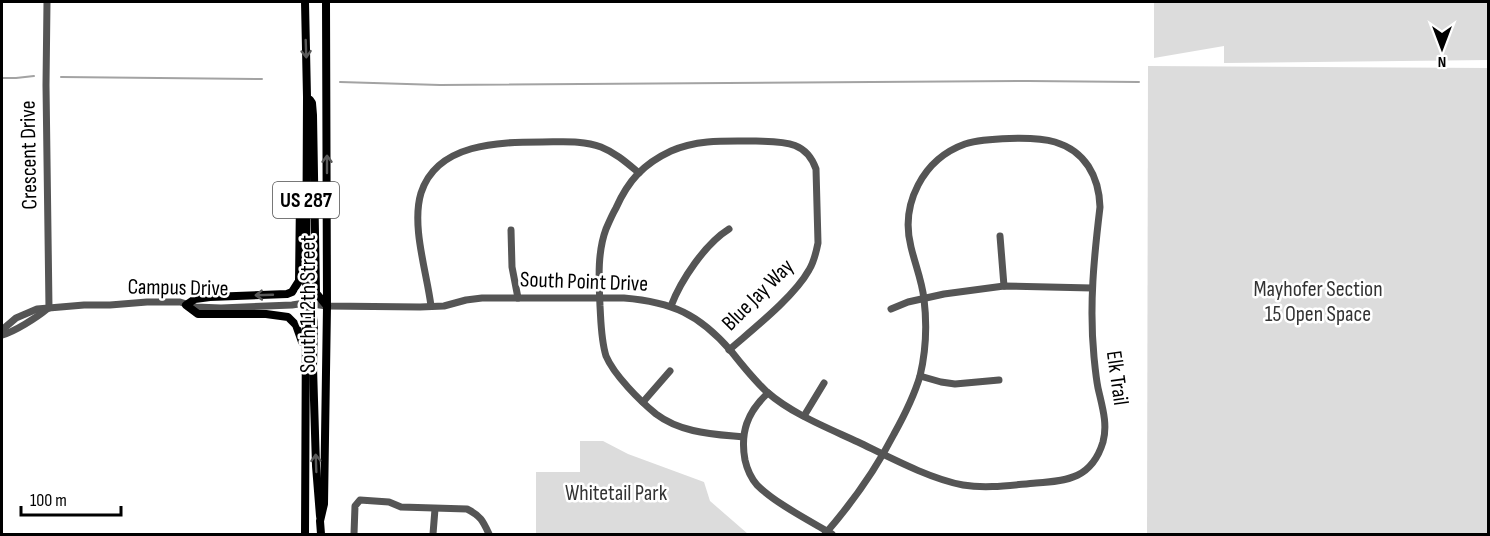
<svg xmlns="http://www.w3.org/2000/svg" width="1490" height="536" viewBox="0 0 1490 536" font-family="'Sofia Sans Condensed',sans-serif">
  <rect width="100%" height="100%" fill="#fff"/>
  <g fill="#dcdcdc">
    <path d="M1154,2h334v58l-264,3v-17l-70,12z"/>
    <path d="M1148,66l340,2v466h-341z"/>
    <path d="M580,441h23l25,13 76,28 6,19 38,33h-212v-62h44z"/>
  </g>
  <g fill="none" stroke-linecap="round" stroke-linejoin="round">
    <g stroke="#a3a3a3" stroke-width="2">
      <path d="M61,77l201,2"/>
      <path d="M2,78h14l18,-2"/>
      <path d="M340,82l100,3 588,-4 111,1"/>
    </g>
    <g stroke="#555" stroke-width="7">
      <path d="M47,2l-1,83 3,223"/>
      <path d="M511,230l1,37 6,31"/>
      <path d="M1000,236l4,50"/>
      <path d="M431,306c-4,-33 -20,-80 -10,-113 16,-50 78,-51 121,-51 20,0 41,-2 59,5 15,6 26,16 38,26"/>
      <path d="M671,306c10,-26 34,-62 58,-77"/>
      <path d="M891,309l17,-7 36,-8 60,-8 88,2"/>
      <path d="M2,330l14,-12 21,-9 47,-4h26l37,-3h33l16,5 25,1 71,-3 13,-2 22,3 93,1 24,-1 22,-6 16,-2h142c48,4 75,16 107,53 11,14 22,28 36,41 25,22 61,36 91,50 31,15 72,37 105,43 24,4 49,0 73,-2 32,-2 56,-5 67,-41 5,-18 -1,-36 -5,-54 -2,-10 -3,-21 -4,-31 -5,-51 0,-100 6,-150 -1,-31 -15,-56 -45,-65 -20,-6 -71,-4 -90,2 -42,15 -65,60 -54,103 4,17 11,34 13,52 3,25 2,52 -4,77 -6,20 -16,40 -26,58 -19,37 -42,69 -69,100"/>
      <path d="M2,335c12,-3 34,-17 45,-26"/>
      <path d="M729,350c24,-21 65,-53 80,-80 5,-8 7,-17 9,-27l-2,-74c-10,-29 -33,-27 -60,-28 -29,0 -58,-2 -85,10 -28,13 -43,30 -55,57 -4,7 -7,14 -10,21 -9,24 -7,52 -6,77 1,16 1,34 6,50 8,19 34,45 50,58 25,19 57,20 87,23"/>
      <path d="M920,376l21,6 14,2 44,-4"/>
      <path d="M768,393c-21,19 -28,40 -23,67 2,9 6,18 12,25 18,18 53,36 75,49"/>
      <path d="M643,402l27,-31"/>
      <path d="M804,416l20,-33"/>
      <path d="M354,534l1,-28 5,-6 29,2 12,5 66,2c14,7 16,12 22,25"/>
      <path d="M433,534l2,-25"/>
    </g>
    <g stroke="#000" stroke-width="8">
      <path d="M310,100l2,3 1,12 3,178 11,13"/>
      <path d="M300,198l-1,83 -7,11 -5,2 -77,3 -15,2 -9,6 12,9h68l22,3 8,8 6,17"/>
      <path d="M306,303l6,8 2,11 -1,45 3,99 4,50"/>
      <path d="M305,534l2,-437 -2,-95"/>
      <path d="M321,534l-1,-13 4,-17 3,-198 -1,-304"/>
    </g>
  </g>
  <defs><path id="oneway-shaft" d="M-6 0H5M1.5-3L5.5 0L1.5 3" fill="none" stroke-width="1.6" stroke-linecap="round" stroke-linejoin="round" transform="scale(1.5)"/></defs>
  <g stroke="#595959">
    <use href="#oneway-shaft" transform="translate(306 49) rotate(88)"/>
    <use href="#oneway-shaft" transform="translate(327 164) rotate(-90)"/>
    <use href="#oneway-shaft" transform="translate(264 295) rotate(178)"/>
    <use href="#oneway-shaft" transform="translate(316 463) rotate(-92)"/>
  </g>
  <g text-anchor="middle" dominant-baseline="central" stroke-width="5" stroke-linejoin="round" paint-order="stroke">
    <rect fill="#fff" stroke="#4c4c4c" stroke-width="1.5" x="273" y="182" width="66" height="36" rx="4.5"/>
    <g font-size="21" font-weight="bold" fill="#000">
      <text x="306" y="200">US 287</text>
    </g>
    <g font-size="22" fill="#000" stroke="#fff">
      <text transform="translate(29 155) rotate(-91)">Crescent Drive</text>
      <text transform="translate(584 282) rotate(2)">South Point Drive</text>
      <text transform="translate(178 288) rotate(1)">Campus Drive</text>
      <text transform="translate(758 295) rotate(-45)">Blue Jay Way</text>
      <text transform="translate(308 304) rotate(-90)">South 112th Street</text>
      <text transform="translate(1117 378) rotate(82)">Elk Trail</text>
    </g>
    <g font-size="22" fill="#333" stroke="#fff">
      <text x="1318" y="289">Mayhofer Section<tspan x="1318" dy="25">15 Open Space</tspan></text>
      <text x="616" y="493">Whitetail Park</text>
    </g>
  </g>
  <rect width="1490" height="536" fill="none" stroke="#000000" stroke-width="6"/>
  <g transform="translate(1442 48) rotate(180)" stroke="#ffffff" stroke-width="4.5" paint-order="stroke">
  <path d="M0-4.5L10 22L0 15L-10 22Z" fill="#000000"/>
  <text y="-9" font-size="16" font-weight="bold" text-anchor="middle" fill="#000000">N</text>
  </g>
  <path d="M21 506v9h100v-9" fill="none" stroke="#000000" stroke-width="3"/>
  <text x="30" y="506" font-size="18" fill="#000000" stroke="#ffffff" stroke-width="4.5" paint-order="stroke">100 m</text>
</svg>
